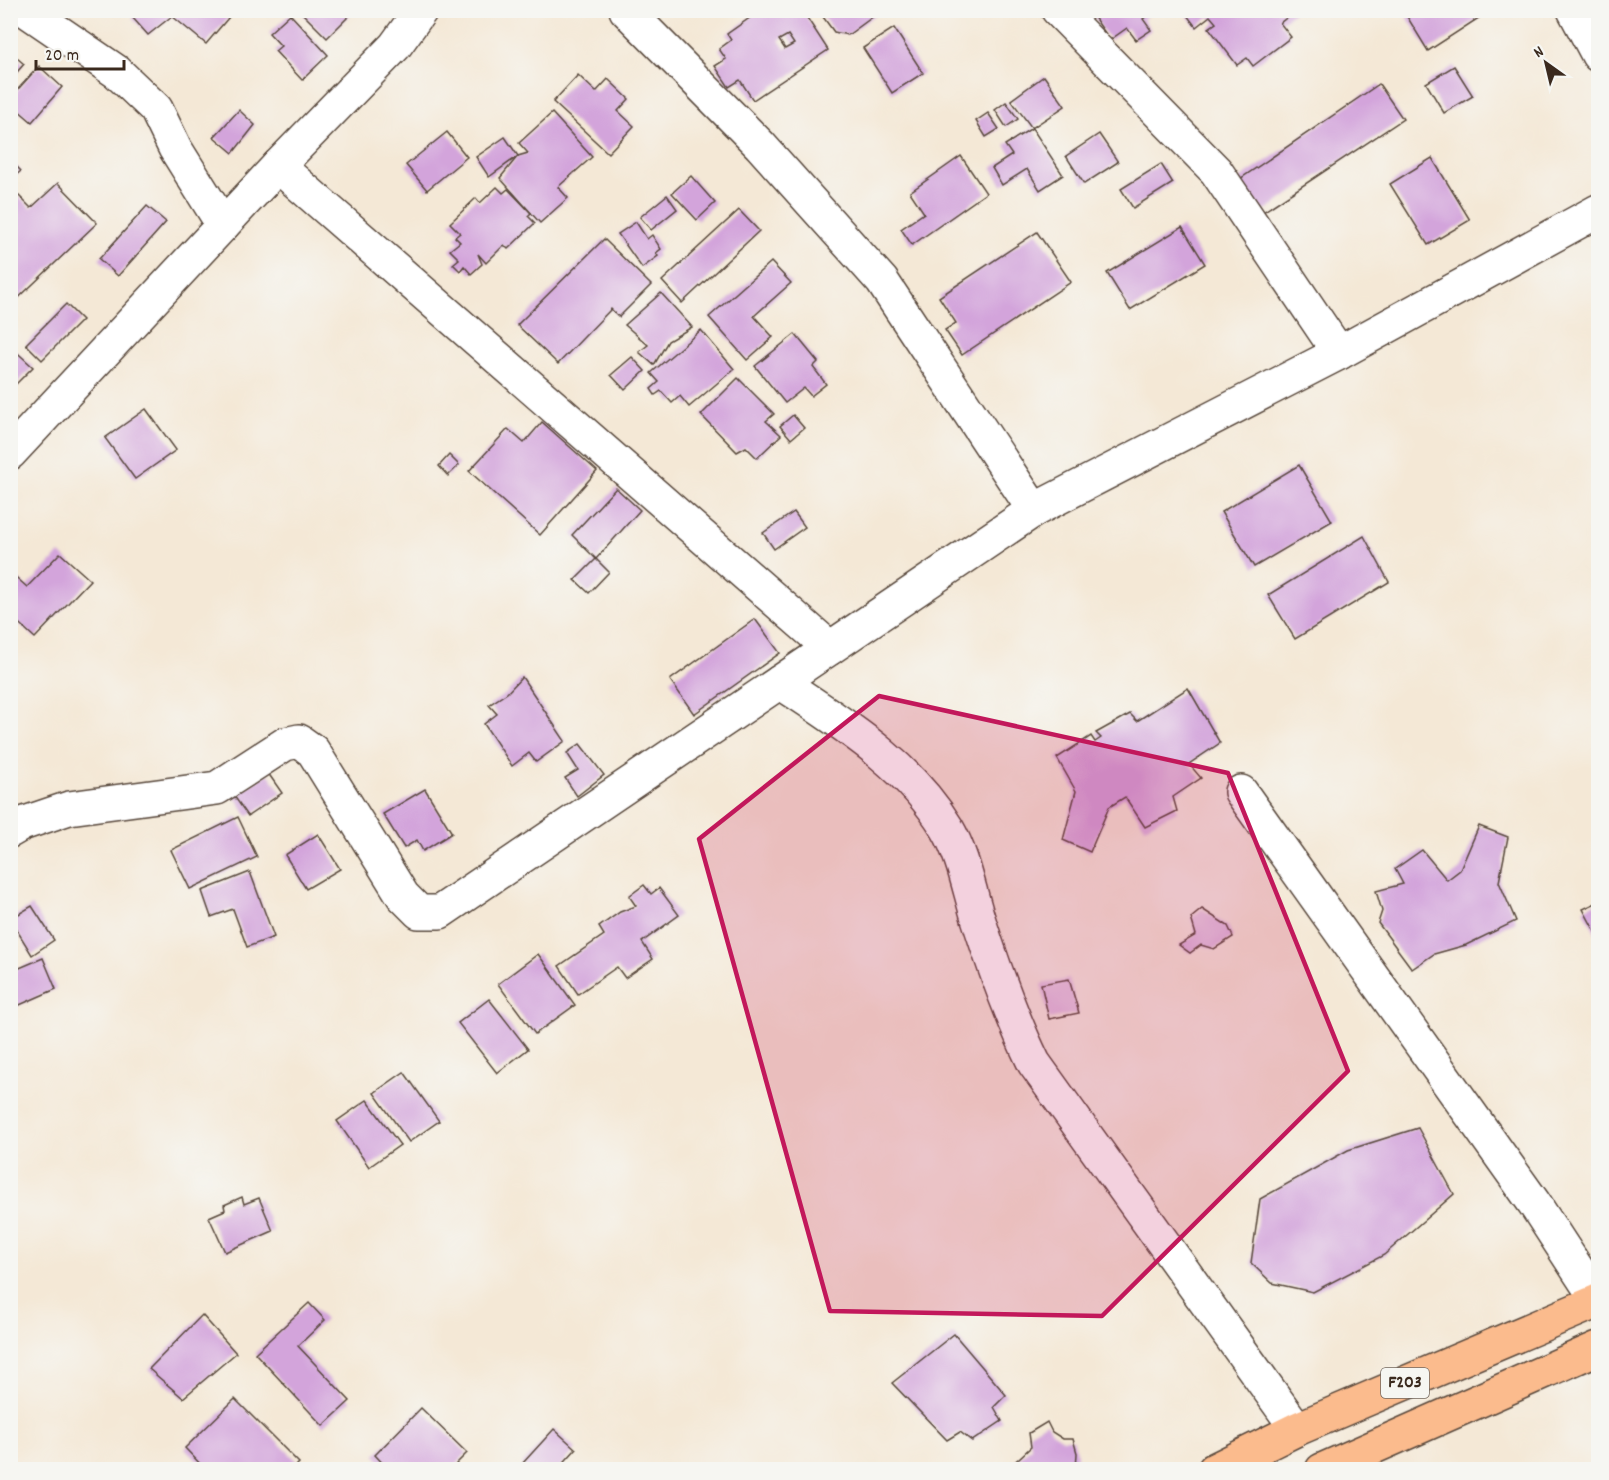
<svg xmlns="http://www.w3.org/2000/svg" width="1609" height="1480" viewBox="0 0 1609 1480" font-family="Dekko,sans-serif">
  <rect width="100%" height="100%" fill="#f6f6f2"/>
  <filter id="ink" filterUnits="userSpaceOnUse"><feTurbulence type="fractalNoise" baseFrequency=".0167" numOctaves="2"/><feDisplacementMap in="SourceGraphic" scale="12" xChannelSelector="R" yChannelSelector="G"/><feConvolveMatrix kernelMatrix="1 2 1 2 8 2 1 2 1" color-interpolation-filters="sRGB"/></filter>
  <filter id="wash" filterUnits="userSpaceOnUse"><feTurbulence type="fractalNoise" baseFrequency=".008" numOctaves="4" result="noise"/><feDisplacementMap in="SourceGraphic" scale="24" xChannelSelector="R" yChannelSelector="G"/><feGaussianBlur stdDeviation="1.35" result="paint"/><feColorMatrix in="noise" values="0 0 0 0 0 0 0 0 0 0 0 0 0 0 0 0 0 1.4 0 .05"/><feComposite in="paint" operator="in"/></filter>
  <g filter="url(#wash)">
    <rect width="100%" height="100%" fill="#f4e8d6"/>
    <g id="blocks">
      <g fill="#d3a4db" fill-rule="evenodd">
        <path d="M139,10h28l5,6 -24,19 -16,-18z"/>
        <path d="M177,10h58l-29,34 -34,-28z"/>
        <path d="M299,10h48l4,4 -24,24z"/>
        <path d="M761,10h41l26,40 -75,50 -13,-20 -11,7 -14,-21 11,-7 -7,-10 12,-9 -4,-6zM788,35l6,9 -9,5 -6,-9z"/>
        <path d="M818,10h64l-34,25 -14,-3z"/>
        <path d="M1089,10h65l-11,9 8,11 -15,10 -9,-12 -17,12z"/>
        <path d="M1183,10h110l1,2 -14,11 11,14 -38,29 -6,-8 -10,7 -28,-37 7,-5 -6,-7 -14,11z"/>
        <path d="M1403,10h88l-63,41z"/>
        <path d="M290,14l38,41 -26,25 -27,-29 6,-5 -12,-13z"/>
        <path d="M894,28l29,45 -31,20 -29,-45z"/>
        <path d="M10,52l14,12 -14,16z"/>
        <path d="M39,66l23,21 -30,35 -22,-19v-5z"/>
        <path d="M1454,66l19,30 -29,17 -18,-30z"/>
        <path d="M578,75l18,17 12,-13 21,20 -11,12 16,15 -26,27 -55,-51z"/>
        <path d="M1044,76l21,30 -33,22 31,47 -23,15 -13,-21 -25,16 -10,-17 20,-13 -7,-10 27,-17 -21,-28z"/>
        <path d="M1379,84l24,35 -143,95 -23,-33z"/>
        <path d="M1006,102l12,17 -12,8 -11,-17z"/>
        <path d="M239,110l16,15 -22,28 -19,-16z"/>
        <path d="M552,113l40,44 -34,30 10,11 -28,25 -40,-45 18,-22 10,-3 -9,-10z"/>
        <path d="M988,113l11,16 -13,8 -10,-16z"/>
        <path d="M447,132l20,25 -40,33 -21,-25z"/>
        <path d="M1099,134l19,28 -34,22 -18,-28z"/>
        <path d="M505,137l13,19 -29,21 -13,-20z"/>
        <path d="M961,156l25,37 -74,52 -11,-16 23,-16 -14,-21z"/>
        <path d="M1432,158l38,62 -42,25 -38,-61z"/>
        <path d="M10,160l11,11 -11,9z"/>
        <path d="M1161,164l12,19 -40,25 -12,-19z"/>
        <path d="M691,176l24,27 -18,17 -25,-27z"/>
        <path d="M58,183l39,40 -87,83v-119l21,21z"/>
        <path d="M497,187l6,6 5,-4 23,24 -3,3 7,7 -27,26 -4,-4 -18,18 -8,-9 4,10 -11,10 -7,-8 -4,5 -7,-7 6,-5 -9,-9 10,-8 -5,-5 5,-4 -10,-10 26,-25 4,5z"/>
        <path d="M667,195l10,14 -26,21 -11,-13z"/>
        <path d="M147,206l19,16 -48,54 -19,-17z"/>
        <path d="M739,210l20,21 -77,72 -20,-22z"/>
        <path d="M636,222l11,17 5,-4 9,14 -5,4 2,3 -16,12 -24,-34z"/>
        <path d="M1182,227l23,37 -75,46 -23,-37z"/>
        <path d="M1037,232l34,50 -109,73 -17,-25 11,-7 -17,-26z"/>
        <path d="M604,239l47,46 -32,32 -8,-8 -53,55 -41,-39z"/>
        <path d="M771,262l20,21 -37,33 19,21 -26,23 -38,-43z"/>
        <path d="M661,293l31,34 -24,14 -14,24 -15,-13 9,-7 -23,-20z"/>
        <path d="M66,304l16,16 -40,40 -16,-16z"/>
        <path d="M701,330l33,39 -45,38 -9,-11 -8,7 -11,-12 -6,4 -4,-6 8,-7 -8,-9z"/>
        <path d="M795,334l23,28 -5,5 13,17 -15,12 -7,-8 -19,15 -30,-37z"/>
        <path d="M10,346l23,21 -23,23z"/>
        <path d="M632,357l13,14 -20,19 -14,-15z"/>
        <path d="M738,378l36,36 -8,7 15,14 -24,23 -11,-11 -9,5 -36,-37z"/>
        <path d="M146,409l30,41 -41,29 -30,-41z"/>
        <path d="M793,415l11,13 -13,11 -11,-13z"/>
        <path d="M542,422l55,49 -57,64 -71,-64 39,-42 16,14z"/>
        <path d="M449,455l10,10 -11,11 -9,-10z"/>
        <path d="M1299,465l33,56 -78,46 -33,-55z"/>
        <path d="M616,488l24,22 -44,49 -24,-24z"/>
        <path d="M794,512l11,15 -31,22 -11,-16z"/>
        <path d="M1364,536l25,46 -94,57 -27,-44z"/>
        <path d="M60,553l30,27 -55,58 -25,-23v-43l17,15z"/>
        <path d="M596,559l13,13 -20,21 -14,-13z"/>
        <path d="M755,619l25,34 -86,61 -24,-34z"/>
        <path d="M522,677l43,64 -29,21 -7,-9 -17,13 -28,-42 13,-10 -8,-9 18,-12z"/>
        <path d="M1188,688l32,55 -31,21 12,14 -28,19 4,14 -32,16 -20,-30 -16,10 -19,45 -27,-12 13,-49 -19,-33 34,-22 4,6 6,-4 -5,-5 34,-19 7,7z"/>
        <path d="M580,744l24,31 -27,21 -12,-18 13,-8 -11,-17z"/>
        <path d="M268,773l14,20 -34,23 -14,-20z"/>
        <path d="M425,789l27,44 -29,18 -6,-11 -13,8 -21,-34z"/>
        <path d="M238,817l19,40 -67,32 -19,-39z"/>
        <path d="M1479,826l29,11 -9,45 17,39 -50,24 -32,9 -22,15 -34,-46 4,-12 -6,-20 27,-7 -8,-15 27,-19 25,30 13,-10z"/>
        <path d="M318,834l22,35 -34,20 -21,-34z"/>
        <path d="M250,872l24,65 -27,10 -14,-38 -22,8 -9,-26z"/>
        <path d="M644,885l7,9 8,-6 20,27 -37,27 11,17 -28,19 -8,-11 -39,27 -19,-28 45,-31 -5,-8 21,-15 16,-6 -7,-10z"/>
        <path d="M1598,902v35l-15,-28z"/>
        <path d="M32,906l22,34 -22,15 -22,-36z"/>
        <path d="M1202,909l26,17 5,11 -19,12 -13,-4 -11,8 -11,-8 17,-10 -5,-17z"/>
        <path d="M538,954l37,51 -40,29 -37,-50z"/>
        <path d="M43,958l13,31 -41,18 -5,-11v-24z"/>
        <path d="M1069,979l10,34 -30,6 -8,-35z"/>
        <path d="M489,999l39,50 -31,24 -39,-50z"/>
        <path d="M404,1072l35,49 -30,21 -35,-49z"/>
        <path d="M367,1100l33,45 -31,22 -32,-46z"/>
        <path d="M1418,1128l36,66 -70,61 -71,37 -41,-9 -21,-20 9,-64 88,-49z"/>
        <path d="M242,1197l2,7 15,-6 14,33 -48,21 -16,-35 16,-7 -1,-5z"/>
        <path d="M309,1303l16,17 -27,26 52,55 -27,25 -68,-73z"/>
        <path d="M202,1315l34,38 -53,45 -34,-29z"/>
        <path d="M954,1334l52,61 -12,12 8,14 -30,20 -12,-9 -13,8 -55,-57z"/>
        <path d="M235,1399l64,64 -7,7h-86l-21,-22z"/>
        <path d="M421,1408l46,45 -11,11 6,6h-73l-14,-15z"/>
        <path d="M1047,1422l5,10 11,7h10l4,14 -1,17h-70l25,-23 -2,-14z"/>
        <path d="M554,1429l22,20 -19,21h-29l-6,-6z"/>
      </g>
    </g>
  </g>
  <g filter="url(#ink)">
    <use href="#blocks" fill-opacity="0" stroke="#57463a" stroke-width="1.5"/>
    <g fill="none" stroke-linecap="round" stroke-linejoin="round">
      <defs>
        <g id="minor">
          <path d="M26,10l91,62 39,37 19,39 48,77"/>
          <path d="M626,10l134,135 122,136 152,229"/>
          <path d="M1058,10l158,161 123,182"/>
          <path d="M1574,10l24,45"/>
          <path d="M278,166l552,482"/>
          <path d="M10,453l268,-287 117,-120 26,-36"/>
          <path d="M780,682c61,41 128,81 167,146 16,27 22,61 31,90 16,50 33,98 56,145l263,366"/>
          <path d="M1241,792l293,411 64,98"/>
          <path d="M10,831l12,-7 47,-16 148,-20 68,-44 14,-3 14,10 90,145 16,16h21l594,-402 305,-157 259,-142"/>
        </g>
        <g id="major">
          <path d="M1214,1470l83,-41 301,-128"/>
          <path d="M1322,1470l276,-122"/>
        </g>
      </defs>
      <use href="#minor" stroke="#57463a" stroke-width="36"/>
      <use href="#major" stroke="#57463a" stroke-width="36"/>
      <use href="#minor" stroke="#fff" stroke-width="33"/>
      <use href="#major" stroke="#fbbb8d" stroke-width="33"/>
    </g>
  </g>
  <path fill="#c2185b" fill-opacity="0.2" stroke="#c2185b" stroke-width="4.5" stroke-linejoin="round" d="M879,696l349,77 120,298 -246,245 -272,-5 -131,-472z"/>
  <g text-anchor="middle" dominant-baseline="central" stroke-width="5" stroke-linejoin="round" paint-order="stroke">
    <rect fill="#f6f6f2" stroke="#73675e" stroke-width="1.5" x="1381" y="1368" width="48" height="30" rx="4.5"/>
    <g font-size="18" font-weight="bold" fill="#3b2a1e">
      <text x="1405" y="1383">F203</text>
    </g>
  </g>
  <rect width="1609" height="1480" fill="none" stroke="#f6f6f2" stroke-width="36"/>
  <g transform="translate(1546 63) rotate(326)" stroke="#f6f6f2" stroke-width="4.5" paint-order="stroke">
  <path d="M0-4.5L10 22L0 15L-10 22Z" fill="#3b2a1e"/>
  <text y="-9" font-size="16" font-weight="bold" text-anchor="middle" fill="#3b2a1e">N</text>
  </g>
  <path d="M36 60v9h88v-9" fill="none" stroke="#3b2a1e" stroke-width="3"/>
  <text x="45" y="60" font-size="18" fill="#3b2a1e" stroke="#f6f6f2" stroke-width="4.5" paint-order="stroke">20 m</text>
</svg>
